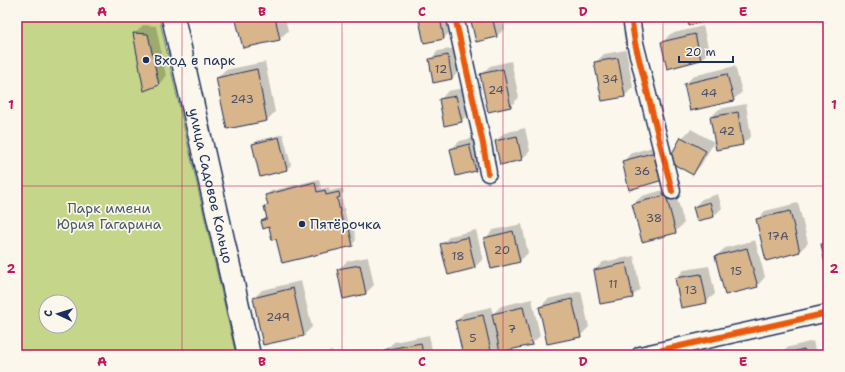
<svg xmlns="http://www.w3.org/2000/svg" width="845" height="372" viewBox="0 0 845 372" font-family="'Shantell Sans',sans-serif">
  <rect width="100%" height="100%" fill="#fbf7ec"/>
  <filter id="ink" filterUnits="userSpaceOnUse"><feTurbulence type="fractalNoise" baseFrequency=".025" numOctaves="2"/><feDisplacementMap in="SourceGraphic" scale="8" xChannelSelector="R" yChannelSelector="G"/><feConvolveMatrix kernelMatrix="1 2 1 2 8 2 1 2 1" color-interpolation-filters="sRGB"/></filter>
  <g filter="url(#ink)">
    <path fill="#c5d58a" stroke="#708274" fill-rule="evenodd" d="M17,17h142l77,338h-219zM46,302h24v24h-24z"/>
    <g fill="#0003">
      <path d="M236,17h49l3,14 -9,8z"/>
      <path d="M423,17h27l2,13 -8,8 -19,4 -5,-22z"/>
      <path d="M471,17h31l3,11 -8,8z"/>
      <path d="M143,25l13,1 10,50 -8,9 -23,-51z"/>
      <path d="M703,26l6,25 -8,9 -39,-17 8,-9z"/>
      <path d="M456,48l4,22 -8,9 -18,3 -4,-22 8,-9z"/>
      <path d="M626,50l7,37 -8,9 -22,4 -8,-37 9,-9z"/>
      <path d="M511,61l8,36 -8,9 -22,4 -8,-36 9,-8z"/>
      <path d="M265,62l10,50 -8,8 -50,-42 8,-8z"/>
      <path d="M735,66l7,26 -9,8 -48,-15 8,-9z"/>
      <path d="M464,88l6,25 -9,8 -21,-21 8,-9z"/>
      <path d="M746,104l5,32 -8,8 -26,5 -6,-32 8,-8z"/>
      <path d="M525,128l5,23 -8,8 -26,-18 8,-8z"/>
      <path d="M691,129l23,13 -13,23 -8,9 -11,-36z"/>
      <path d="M283,134l8,31 -4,4 -34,-24 4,-4z"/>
      <path d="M477,137l6,25 -8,8 -24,-21 9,-8z"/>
      <path d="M664,144l7,27 -48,-9 8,-9z"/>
      <path d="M319,179l2,10 8,-2 1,4 13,-3 1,4 -3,3 7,30 5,-1 3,16 -4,5 -75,-8 -7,-11 -8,-5 4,-4h2l-3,-11 4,-3 -2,-8 4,-4z"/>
      <path d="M674,187l10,36 -9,9 -42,-28 9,-8z"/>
      <path d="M718,194l4,14 -8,8 -20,-9 8,-8z"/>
      <path d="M798,203l10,40 -8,8 -33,8 -10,-39 8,-9z"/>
      <path d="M522,224l6,29 -8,8 -28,7 -7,-29 8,-9z"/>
      <path d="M476,230l7,29 -8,8 -34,-22 9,-9z"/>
      <path d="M828,238v34l-6,-28z"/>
      <path d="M755,240l10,37 -8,9 -41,-30 9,-8z"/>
      <path d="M634,256l6,33 -8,8 -37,-27 8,-8z"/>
      <path d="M368,257l6,28 -8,8 -28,-23 9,-9z"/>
      <path d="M709,266l6,28 -9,8 -30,-24 8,-8z"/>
      <path d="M301,281l11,46 -8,8 -50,-37 8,-8z"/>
      <path d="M581,291l8,36 -9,9 -40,-29 8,-8z"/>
      <path d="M532,299l8,37 -9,8 -31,3 -8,8h-28l-8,-34 8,-8 27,-6 2,7 8,-8z"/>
      <path d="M429,335l4,20h-47l-1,-5 9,-8z"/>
      <path d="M813,341l3,14h-37l7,-7z"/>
      <path d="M770,349l1,6h-24z"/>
      <path d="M332,351l1,4h-20z"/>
    </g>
    <g fill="#d9b58b" stroke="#1b2f5e">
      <path d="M235,17h40l5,23 -37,8z"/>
      <path d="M434,17h6l4,22 -20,4 -5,-23z"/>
      <path d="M470,17h22l5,20 -21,5z"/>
      <path d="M581,17h21l-20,4z"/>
      <path d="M687,17h26l1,1 -25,8z"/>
      <path d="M133,33l15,1 11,51 -15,6z"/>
      <path d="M695,34l6,26 -34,9 -6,-27z"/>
      <path d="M448,55l4,24 -19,4 -4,-24z"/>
      <path d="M618,58l7,39 -23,4 -8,-39z"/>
      <path d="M257,69l10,52 -40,8 -11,-51z"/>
      <path d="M503,69l8,38 -23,5 -8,-38z"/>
      <path d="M727,74l7,27 -44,10 -6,-27z"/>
      <path d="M456,96l6,26 -18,4 -5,-27z"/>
      <path d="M738,112l5,33 -27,5 -6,-33z"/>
      <path d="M517,136l5,24 -22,5 -5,-24z"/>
      <path d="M279,137l8,33 -27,7 -8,-33z"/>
      <path d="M681,137l25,14 -13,24 -25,-14z"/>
      <path d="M469,144l7,27 -20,5 -6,-27z"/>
      <path d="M656,152l7,28 -34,10 -7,-29z"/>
      <path d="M315,182l2,10 8,-2 1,5 13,-3 1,5 -3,1 7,31 5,-1 4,18 -71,17 -6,-24 -4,1 -3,-13 -6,2 -2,-8 6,-2 -3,-13 4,-1 -3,-10z"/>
      <path d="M666,195l10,38 -34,9 -10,-38z"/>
      <path d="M710,202l4,15 -17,4 -4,-14z"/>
      <path d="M790,211l10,41 -34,9 -10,-42z"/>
      <path d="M513,231l7,31 -29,7 -7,-31z"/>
      <path d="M468,237l7,31 -27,7 -8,-31z"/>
      <path d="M828,243v30l-1,1 -6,-30z"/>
      <path d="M747,248l11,39 -33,8 -10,-39z"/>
      <path d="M626,263l7,35 -33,6 -6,-34z"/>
      <path d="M360,265l6,29 -23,5 -6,-30z"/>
      <path d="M701,274l6,29 -26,5 -6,-30z"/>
      <path d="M293,288l11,48 -41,9 -10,-47z"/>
      <path d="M572,299l9,38 -34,7 -8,-37z"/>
      <path d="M523,307l9,38 -32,7 -8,-38z"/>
      <path d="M483,315l9,40h-29l-8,-34z"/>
      <path d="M421,343l2,12h-38l-1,-5z"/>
      <path d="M804,349l2,6h-26z"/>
    </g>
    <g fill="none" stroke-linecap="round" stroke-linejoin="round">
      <defs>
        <g id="street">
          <path d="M455,17l28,127 5,29"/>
          <path d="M631,17l4,26 37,148"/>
          <path d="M640,355l188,-42"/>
        </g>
        <g id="secondary">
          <path id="s1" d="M173,17l76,338"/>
        </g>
      </defs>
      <use href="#street" stroke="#1b2f5e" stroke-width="19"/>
      <use href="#secondary" stroke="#1b2f5e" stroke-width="25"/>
      <use href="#street" stroke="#fbf7ec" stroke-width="16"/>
      <use href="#secondary" stroke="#fbf7ec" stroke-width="22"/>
      <defs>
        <g id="cycleway">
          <path d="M455,17l28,127 5,29"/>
          <path d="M631,17l4,26 37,148"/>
          <path d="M640,355l188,-42"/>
        </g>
      </defs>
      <use href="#cycleway" stroke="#fbf7ec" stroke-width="8"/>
      <use href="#cycleway" stroke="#e8590c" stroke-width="6"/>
    </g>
  </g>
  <path fill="none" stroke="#c2185b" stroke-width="1" stroke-opacity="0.55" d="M182,17v338M342,17v338M503,17v338M663,17v338M17,186h811"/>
  <g fill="#1b2f5e" stroke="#fbf7ec" stroke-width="1.5">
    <circle cx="146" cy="60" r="4"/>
    <circle cx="302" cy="224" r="4"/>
  </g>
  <g text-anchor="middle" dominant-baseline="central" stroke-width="3.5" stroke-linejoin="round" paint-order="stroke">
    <g font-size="12" fill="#4a5069">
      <text x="441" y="69">12</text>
      <text x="610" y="79">34</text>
      <text x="496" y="90">24</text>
      <text x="709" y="93">44</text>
      <text x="242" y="99">243</text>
      <text x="727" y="131">42</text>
      <text x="642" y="171">36</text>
      <text x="654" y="218">38</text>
      <text x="778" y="236">17А</text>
      <text x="502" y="250">20</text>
      <text x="458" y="256">18</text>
      <text x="736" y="271">15</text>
      <text x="613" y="284">11</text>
      <text x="691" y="290">13</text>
      <text x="278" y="317">249</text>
      <text x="512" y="329">7</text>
      <text x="473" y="338">5</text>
    </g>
    <g font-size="14" fill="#1b2f5e" stroke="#fbf7ec" text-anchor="start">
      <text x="154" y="60">Вход в парк</text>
      <text x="310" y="224">Пятёрочка</text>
    </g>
    <g font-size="14" fill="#1b2f5e" stroke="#fbf7ec">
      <text stroke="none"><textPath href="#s1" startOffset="173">улица Садовое Кольцо</textPath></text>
    </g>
    <g font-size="14" fill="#465869" stroke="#fbf7ec">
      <text x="109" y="208">Парк имени<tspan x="109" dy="16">Юрия Гагарина</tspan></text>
    </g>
  </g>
  <rect width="845" height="372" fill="none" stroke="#fbf7ec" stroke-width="44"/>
  <g transform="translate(58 314) rotate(274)"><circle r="19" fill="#fbf7ec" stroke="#a1a7b3"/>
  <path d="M0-3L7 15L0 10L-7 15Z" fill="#1b2f5e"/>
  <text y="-6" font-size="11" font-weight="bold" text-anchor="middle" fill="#1b2f5e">С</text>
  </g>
  <path d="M679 56v6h54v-6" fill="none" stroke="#1b2f5e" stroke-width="2"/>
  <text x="685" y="56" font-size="12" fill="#1b2f5e" stroke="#fbf7ec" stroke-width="3" paint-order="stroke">20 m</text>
  <rect x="22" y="22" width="801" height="328" fill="none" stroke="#c2185b" stroke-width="1.5"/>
  <g font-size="13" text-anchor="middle" font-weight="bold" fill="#c2185b">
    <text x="102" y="16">A</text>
    <text x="262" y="16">B</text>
    <text x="422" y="16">C</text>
    <text x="583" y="16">D</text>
    <text x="743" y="16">E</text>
    <text x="11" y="109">1</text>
    <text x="834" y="109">1</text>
    <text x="11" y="273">2</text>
    <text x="834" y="273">2</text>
    <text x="102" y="366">A</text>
    <text x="262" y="366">B</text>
    <text x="422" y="366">C</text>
    <text x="583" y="366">D</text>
    <text x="743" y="366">E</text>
  </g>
</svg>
